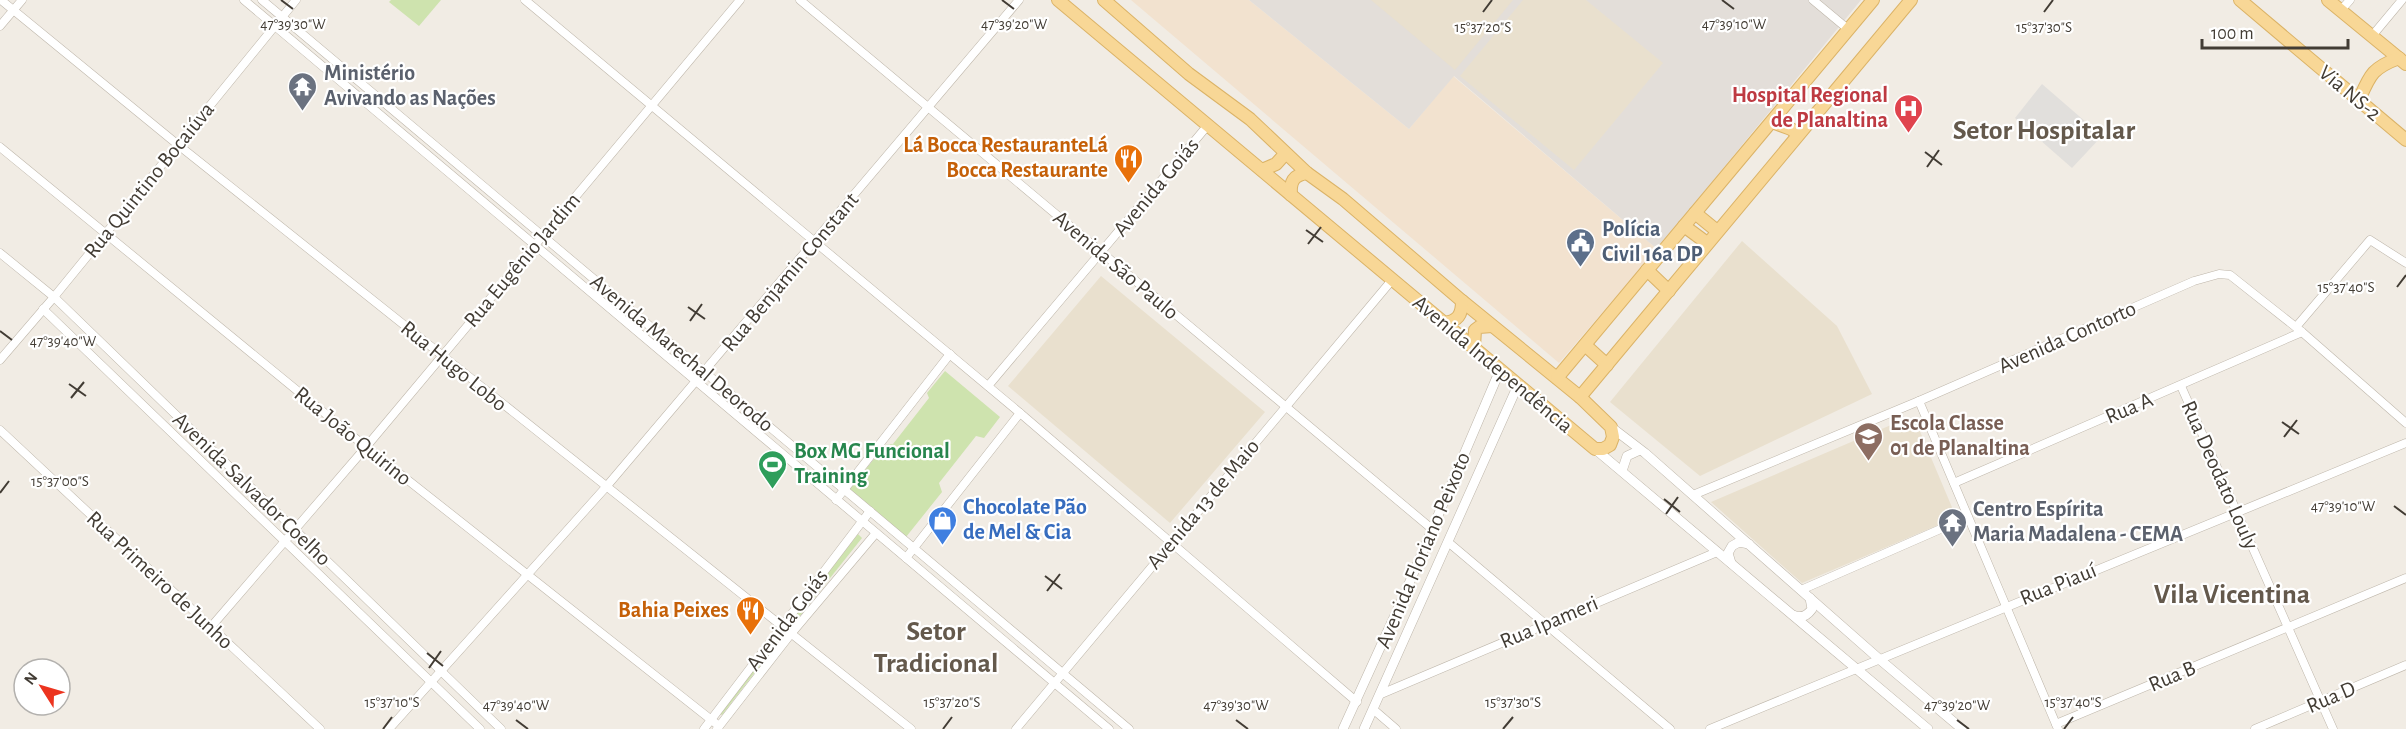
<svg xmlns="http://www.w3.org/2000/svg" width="2406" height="729" viewBox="0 0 2406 729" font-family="'Alegreya Sans',sans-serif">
  <rect width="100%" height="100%" fill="#f1ece4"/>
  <path fill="#f2e2cf" d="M1131,0h118l160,129 44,-53 204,173 -98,114z"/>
  <path fill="#e3ded9" d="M1249,0h612l-204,249 -203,-173 -45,53z"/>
  <g fill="#e9e0ce">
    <path d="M1371,0h142l-58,70z"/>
    <path d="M1523,0h63l77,63 -89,107 -114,-94z"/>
    <path d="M1742,241l95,85 35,68 -172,82 -90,-74z"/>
    <path d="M1101,276l164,136 -95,111 -162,-137z"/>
    <path d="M1905,419l11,3 38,90 -4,8 -148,63 -91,-81z"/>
  </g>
  <g fill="#cee3ae">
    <path d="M391,0h50l-22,26 -30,-24z"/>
    <path d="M945,371l55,46 -16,21 -8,-2 -37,47 3,9 -36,45 -56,-48 35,-44 8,-1 36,-46 -2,-5z"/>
    <path d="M858,534l4,4 -71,89 -3,-3z"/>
    <path d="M775,639l4,2 -57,74 -3,-2z"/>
  </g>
  <path fill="#e1dfdc" d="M2042,84l60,52 -30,32 -57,-50z"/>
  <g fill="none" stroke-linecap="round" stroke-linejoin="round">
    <defs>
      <g id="minor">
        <path d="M1,0l176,144 734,585"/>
        <path d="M244,0l865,729"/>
        <path d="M262,0l867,729"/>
        <path d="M525,0l495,413 337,289"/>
        <path d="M800,0l632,529"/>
        <path d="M1813,0l36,30"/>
        <path d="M2341,10l9,-10"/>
        <path d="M0,26l22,-26"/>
        <path d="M2372,36l30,-36"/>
        <path d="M0,147l366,300 353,279"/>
        <path d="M0,253l54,44 447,432"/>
        <path d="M43,309l437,420"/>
        <path d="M2296,327l74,-87 36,23"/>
        <path d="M0,360l54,-63 242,-297"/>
        <path d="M988,386l220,-261"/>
        <path d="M2181,386l152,343"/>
        <path d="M1919,401l139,328"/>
        <path d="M0,430l320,299"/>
        <path d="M1954,483l348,-151"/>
        <path d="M1693,495l226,-94 275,-120 25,-7 11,1 72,57 104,91"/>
        <path d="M836,500l114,-146"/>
        <path d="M1448,542l222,187"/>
        <path d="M906,558l114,-145"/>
        <path d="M1801,590l167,-73"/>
        <path d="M210,628l156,-181 374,-447"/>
        <path d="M1381,694l336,-142"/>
        <path d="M1374,710l22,19"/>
        <path d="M2056,724l350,-146"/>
        <path d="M389,729l217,-242 413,-487"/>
        <path d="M704,729l166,-218"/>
        <path d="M717,729l73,-94 86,-102"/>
        <path d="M1016,729l376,-449"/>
        <path d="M1710,729l696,-286"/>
        <path d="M2255,729l151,-64"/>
      </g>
      <g id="tertiary">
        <path d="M1611,427l34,26 233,205 84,71"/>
        <path d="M1595,449l333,280"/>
        <path d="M1622,471l5,-15 13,-6"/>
        <path d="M1731,563l-3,-10 4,-7 7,-4 10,2"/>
        <path d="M1793,615c8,4 14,1 19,-6l-2,-11"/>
        <path d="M1343,729l62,-136 95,-223"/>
        <path d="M1364,729l154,-344"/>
      </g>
      <g id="primary">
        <path d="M1058,0l537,449h8l7,-4 3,-8 -2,-10 -31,-30 -118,-96 -119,-102 -36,-26 -57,-54 -61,-45 -85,-74"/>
        <path d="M2240,0l166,140"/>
        <path d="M2328,0l78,64"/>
        <path d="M2359,100c11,-25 13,-32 40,-42"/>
        <path d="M1772,122l19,7 7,5"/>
        <path d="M1262,170l14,-6 9,-10"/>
        <path d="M1291,195c-1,-13 2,-20 16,-22"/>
        <path d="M1695,213l22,18"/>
        <path d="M1684,226l23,17"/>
        <path d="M1647,270l22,21"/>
        <path d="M1444,323c14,-2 18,-8 18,-22"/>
        <path d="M1585,345l22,20"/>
        <path d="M1474,347l1,-17 4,-3 13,-1"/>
        <path d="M1557,378l316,-378"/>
        <path d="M1580,397l331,-397"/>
      </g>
    </defs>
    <use href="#minor" stroke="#beb6aa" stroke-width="9"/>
    <use href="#tertiary" stroke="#beb6aa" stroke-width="10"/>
    <use href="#primary" stroke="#dbb367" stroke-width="14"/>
    <use href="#minor" stroke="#fff" stroke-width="8"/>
    <use href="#tertiary" stroke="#fff" stroke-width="9"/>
    <use href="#primary" stroke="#f8d796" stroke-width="12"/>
  </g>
  <path fill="none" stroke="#423c34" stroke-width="2" d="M281,0l12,9M1002,0l12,9M1722,0l12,9M1483,12l9,-12M2044,12l9,-12M1925,152l17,13M1927,167l12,-17M1306,230l17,12M1308,244l13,-17M2397,287l9,-12M688,307l17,12M690,321l12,-17M0,331l12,9M69,384l17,12M71,398l13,-16M2282,422l17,12M2284,437l13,-17M0,493l9,-12M1664,499l16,13M2394,506l12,9M1666,514l12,-17M1045,576l17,13M1047,591l13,-17M427,653l16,13M429,668l12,-17M516,720l12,9M1236,720l12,9M1957,720l12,9M383,729l9,-12M943,729l9,-12M1503,729l10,-12M2064,729l9,-12"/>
  <defs>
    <symbol id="temple-pin" viewBox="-11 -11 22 30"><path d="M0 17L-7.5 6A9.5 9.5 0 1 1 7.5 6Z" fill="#6b7280" stroke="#fff"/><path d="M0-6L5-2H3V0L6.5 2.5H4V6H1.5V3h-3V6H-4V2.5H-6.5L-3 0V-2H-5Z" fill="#fff"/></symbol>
    <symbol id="hospital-pin" viewBox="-11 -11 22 30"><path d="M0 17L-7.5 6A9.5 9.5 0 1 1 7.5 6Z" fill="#e0444e" stroke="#fff"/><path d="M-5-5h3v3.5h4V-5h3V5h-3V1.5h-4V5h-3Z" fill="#fff"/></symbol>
    <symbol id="restaurant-pin" viewBox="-11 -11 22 30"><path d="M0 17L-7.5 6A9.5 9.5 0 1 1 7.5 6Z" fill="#e8710a" stroke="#fff"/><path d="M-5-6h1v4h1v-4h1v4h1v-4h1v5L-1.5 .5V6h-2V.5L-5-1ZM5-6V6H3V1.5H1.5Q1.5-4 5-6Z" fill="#fff"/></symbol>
    <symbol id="civic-pin" viewBox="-11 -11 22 30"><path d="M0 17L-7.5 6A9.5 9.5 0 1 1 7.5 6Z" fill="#5c6f8a" stroke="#fff"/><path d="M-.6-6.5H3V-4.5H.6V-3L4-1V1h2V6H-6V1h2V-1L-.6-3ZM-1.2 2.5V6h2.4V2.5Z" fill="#fff"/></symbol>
    <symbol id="school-pin" viewBox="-11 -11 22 30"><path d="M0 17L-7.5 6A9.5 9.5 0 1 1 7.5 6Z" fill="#8d6e63" stroke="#fff"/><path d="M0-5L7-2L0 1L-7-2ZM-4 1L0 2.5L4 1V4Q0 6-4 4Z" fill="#fff"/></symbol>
    <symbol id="stadium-pin" viewBox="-11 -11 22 30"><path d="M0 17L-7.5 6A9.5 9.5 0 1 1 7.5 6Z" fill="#2e9e5b" stroke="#fff"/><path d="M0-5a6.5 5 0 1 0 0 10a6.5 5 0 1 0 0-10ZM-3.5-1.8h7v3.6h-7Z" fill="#fff"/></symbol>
    <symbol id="shop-pin" viewBox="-11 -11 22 30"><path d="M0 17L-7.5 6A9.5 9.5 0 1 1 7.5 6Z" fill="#3f7fe0" stroke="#fff"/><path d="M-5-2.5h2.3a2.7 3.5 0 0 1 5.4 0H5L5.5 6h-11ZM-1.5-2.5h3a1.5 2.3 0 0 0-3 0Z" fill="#fff"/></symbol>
  </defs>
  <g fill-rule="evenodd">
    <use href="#temple-pin" x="286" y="70" width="33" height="45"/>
    <use href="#hospital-pin" x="1892" y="92" width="33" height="45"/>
    <use href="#restaurant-pin" x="1112" y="142" width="33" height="45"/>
    <use href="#civic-pin" x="1564" y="226" width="33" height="45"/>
    <use href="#school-pin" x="1852" y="420" width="33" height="45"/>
    <use href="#stadium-pin" x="756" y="448" width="33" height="45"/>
    <use href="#shop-pin" x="926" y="504" width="33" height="45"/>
    <use href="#temple-pin" x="1936" y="506" width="33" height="45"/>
    <use href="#restaurant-pin" x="734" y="594" width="33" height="45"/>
  </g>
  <g text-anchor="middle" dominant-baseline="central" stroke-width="4.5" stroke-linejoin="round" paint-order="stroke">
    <g font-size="22" font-weight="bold" fill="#5b616d" stroke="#fff" text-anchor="start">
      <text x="324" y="73">Ministério<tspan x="324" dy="25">Avivando as Nações</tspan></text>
      <text x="1973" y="509">Centro Espírita<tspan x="1973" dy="25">Maria Madalena - CEMA</tspan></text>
    </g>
    <g font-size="22" fill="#423c34" stroke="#fff">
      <text transform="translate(2350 93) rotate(40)">Via NS-2</text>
      <text transform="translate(149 180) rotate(-51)">Rua Quintino Bocaiúva</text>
      <text transform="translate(1156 187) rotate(-50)">Avenida Goiás</text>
      <text transform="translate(522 260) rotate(-50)">Rua Eugênio Jardim</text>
      <text transform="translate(1116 265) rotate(40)">Avenida São Paulo</text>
      <text transform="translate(790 272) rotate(-50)">Rua Benjamin Constant</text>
      <text transform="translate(2067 337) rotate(-24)">Avenida Contorto</text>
      <text transform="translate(682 353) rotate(40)">Avenida Marechal Deorodo</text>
      <text transform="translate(1493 364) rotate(40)">Avenida Independência</text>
      <text transform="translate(454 366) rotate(39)">Rua Hugo Lobo</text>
      <text transform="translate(2129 408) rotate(-23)">Rua A</text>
      <text transform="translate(353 436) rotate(39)">Rua João Quirino</text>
      <text transform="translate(2220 475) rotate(66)">Rua Deodato Louly</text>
      <text transform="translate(252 489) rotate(44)">Avenida Salvador Coelho</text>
      <text transform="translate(1203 504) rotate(-50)">Avenida 13 de Maio</text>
      <text transform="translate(1423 550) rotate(-67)">Avenida Floriano Peixoto</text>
      <text transform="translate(160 580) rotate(43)">Rua Primeiro de Junho</text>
      <text transform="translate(2058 584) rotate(-22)">Rua Piauí</text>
      <text transform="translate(787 620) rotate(-53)">Avenida Goiás</text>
      <text transform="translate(1549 622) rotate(-23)">Rua Ipameri</text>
      <text transform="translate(2172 676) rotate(-23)">Rua B</text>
      <text transform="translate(2331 697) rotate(-23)">Rua D</text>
    </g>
    <g font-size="22" font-weight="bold" fill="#be3a42" stroke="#fff" text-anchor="end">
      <text x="1888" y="95">Hospital Regional<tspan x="1888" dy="25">de Planaltina</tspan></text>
    </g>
    <g font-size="22" font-weight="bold" fill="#c56008" stroke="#fff" text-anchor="end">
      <text x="1108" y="145">Lá Bocca RestauranteLá<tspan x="1108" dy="25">Bocca Restaurante</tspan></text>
      <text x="729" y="610">Bahia Peixes</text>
    </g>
    <g font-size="22" font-weight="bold" fill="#4e5e75" stroke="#fff" text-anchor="start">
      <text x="1602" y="229">Polícia<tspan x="1602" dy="25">Civil 16a DP</tspan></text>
    </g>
    <g font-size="22" font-weight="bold" fill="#785e54" stroke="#fff" text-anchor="start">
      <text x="1890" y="423">Escola Classe<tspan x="1890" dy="25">01 de Planaltina</tspan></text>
    </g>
    <g font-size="22" font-weight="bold" fill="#27864d" stroke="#fff" text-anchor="start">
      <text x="794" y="451">Box MG Funcional<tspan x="794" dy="25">Training</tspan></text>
    </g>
    <g font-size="22" font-weight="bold" fill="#366cbe" stroke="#fff" text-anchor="start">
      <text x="963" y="507">Chocolate Pão<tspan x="963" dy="25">de Mel &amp; Cia</tspan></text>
    </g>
    <g font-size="28" font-weight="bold" fill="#64594c" stroke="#fff">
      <text x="2044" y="131">Setor Hospitalar</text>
      <text x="2232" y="595">Vila Vicentina</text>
      <text x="936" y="632">Setor<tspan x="936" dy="32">Tradicional</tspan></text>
    </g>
  </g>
  <g font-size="15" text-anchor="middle" fill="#423c34" stroke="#fff" stroke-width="4.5" stroke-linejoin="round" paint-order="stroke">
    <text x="293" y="29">47°39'30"W</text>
    <text x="1014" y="29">47°39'20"W</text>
    <text x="1734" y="29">47°39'10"W</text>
    <text x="1483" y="32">15°37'20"S</text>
    <text x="2044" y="32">15°37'30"S</text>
    <text x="2346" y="292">15°37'40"S</text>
    <text x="63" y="346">47°39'40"W</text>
    <text x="60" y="486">15°37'00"S</text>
    <text x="2343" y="511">47°39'10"W</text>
    <text x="392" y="707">15°37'10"S</text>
    <text x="952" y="707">15°37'20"S</text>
    <text x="1513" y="707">15°37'30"S</text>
    <text x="2073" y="707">15°37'40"S</text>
    <text x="516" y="710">47°39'40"W</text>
    <text x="1236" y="710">47°39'30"W</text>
    <text x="1957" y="710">47°39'20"W</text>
  </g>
  <g transform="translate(42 687) rotate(307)"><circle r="28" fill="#ffffff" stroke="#b3b1ae" stroke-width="1.5"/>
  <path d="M0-4.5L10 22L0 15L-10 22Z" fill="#ec341f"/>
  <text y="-9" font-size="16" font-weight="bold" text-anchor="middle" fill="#423c34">N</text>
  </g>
  <path d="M2202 39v9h146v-9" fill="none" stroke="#423c34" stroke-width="3"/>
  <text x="2211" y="39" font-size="18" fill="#423c34" stroke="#ffffff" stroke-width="4.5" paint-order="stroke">100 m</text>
</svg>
